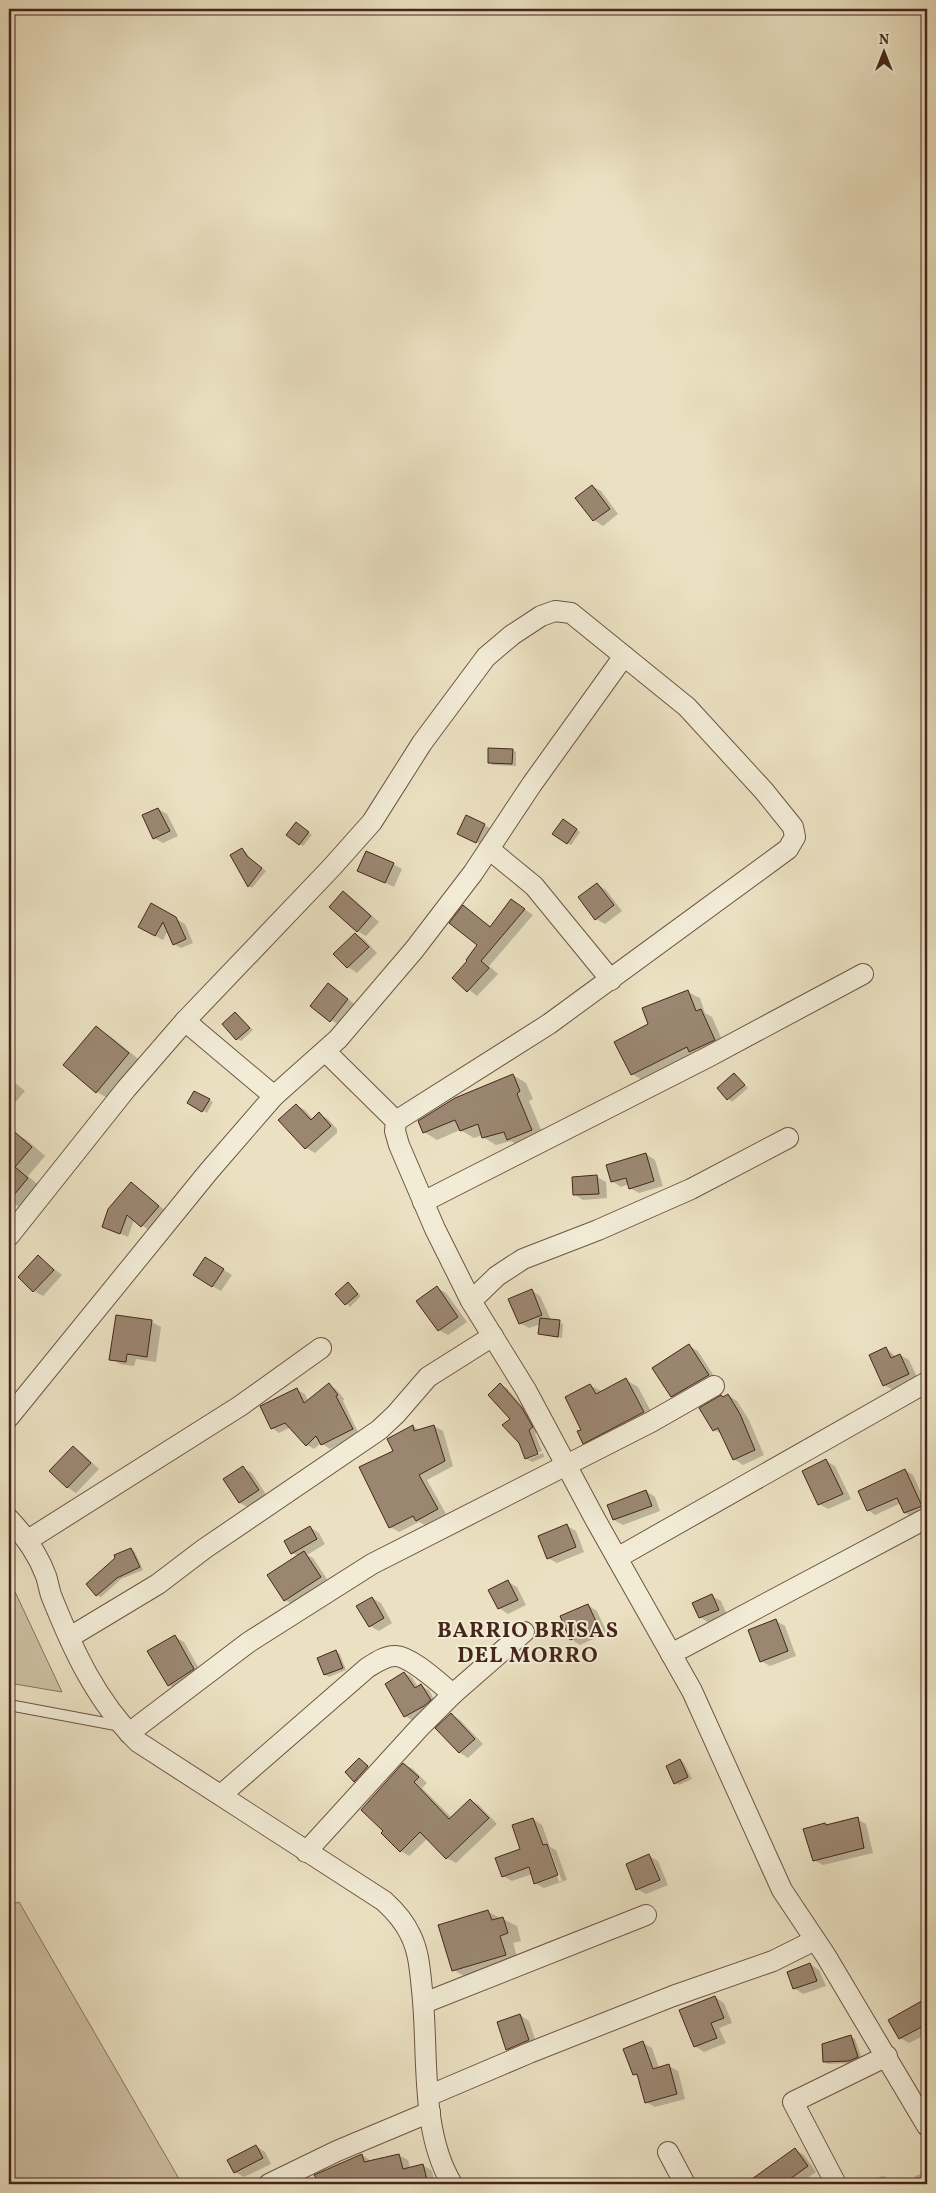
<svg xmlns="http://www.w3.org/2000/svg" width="936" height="2193" viewBox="0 0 936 2193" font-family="Vollkorn,serif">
  <rect width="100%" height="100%" fill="#ebe1c2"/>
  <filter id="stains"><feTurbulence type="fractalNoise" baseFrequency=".004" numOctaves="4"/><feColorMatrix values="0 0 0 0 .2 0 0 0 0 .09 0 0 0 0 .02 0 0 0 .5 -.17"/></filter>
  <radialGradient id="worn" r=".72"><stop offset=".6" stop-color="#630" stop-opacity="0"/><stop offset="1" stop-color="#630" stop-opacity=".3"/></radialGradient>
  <g fill="#cfc1a5" stroke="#8a7460">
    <path d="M9,1579l53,113 -53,-9z"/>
    <path d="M19,1902l163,282h-173v-278z"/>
  </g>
  <g fill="#0003" fill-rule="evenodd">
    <path d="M592,486l9,5 17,23 -15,12 -9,-6 -17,-22z"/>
    <path d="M512,750l4,2v14l-23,-1 -4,-2z"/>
    <path d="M158,809l9,5 11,22 -15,7 -9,-5z"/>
    <path d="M467,817l27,13 -8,17 -18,-9z"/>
    <path d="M563,821l17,11 -9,13 -4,-2z"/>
    <path d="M300,826l12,9 -9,11 -4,-2z"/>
    <path d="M242,849l4,3 5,8 15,11 -14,17 -3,-2z"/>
    <path d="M393,864l9,5 -8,18 -35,-16z"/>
    <path d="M597,884l9,6 16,21 -17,13 -9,-5z"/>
    <path d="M344,892l8,6 27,24 -13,14 -9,-5z"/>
    <path d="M151,905l34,19 8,19 -12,5 -7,-4 -6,-14 -5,10 -24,-13z"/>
    <path d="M520,906l13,9 -44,51 9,8 -21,22 -23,-18 15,-17 9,-16 -14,-38 28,20z"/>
    <path d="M355,934l9,5 13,14 -20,20 -9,-6 -13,-13z"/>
    <path d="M328,985l28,20 -16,21 -28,-20z"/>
    <path d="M688,992l12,6 5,15 7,4 13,30 -81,34 -12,-7 18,-49z"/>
    <path d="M236,1014l17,16 -12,11 -4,-2z"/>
    <path d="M96,1028l14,8 32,26 -31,38 -14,-8 -32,-27z"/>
    <path d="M734,1074l14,14 -16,14 -14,-14z"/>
    <path d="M513,1075l13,8 7,16 -4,2 15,36 -23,10 -10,-6 -15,4 -13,-8 -1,-2 -8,3 -14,-8 -23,10 -13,-8z"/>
    <path d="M9,1078l16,13 -12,14 -4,-2z"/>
    <path d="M194,1093l19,9 -6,11 -18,-10z"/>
    <path d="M296,1105l9,5 8,9 6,-5 9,5 9,10v4l-22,20 -9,-5 -26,-28z"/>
    <path d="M13,1132l14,8 18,16 -17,20 13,11 -18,22 -14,-8v-63z"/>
    <path d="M646,1154l9,6 8,26 -24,7 -9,-5 -1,-4 -8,3 -9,-6z"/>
    <path d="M597,1177l9,5 1,16 -24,2 -9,-6z"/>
    <path d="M132,1184l34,27 -17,19 -15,-10 -6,17 -25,-11z"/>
    <path d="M38,1257l24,18 -19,21 -9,-5z"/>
    <path d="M214,1264l18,11 -11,16 -9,-5z"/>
    <path d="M348,1284l13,12 -11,11 -13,-13z"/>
    <path d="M437,1288l9,5 21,29 -19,13 -9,-5z"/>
    <path d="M531,1290l9,6 11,24 12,4 -1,14 -22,-4 1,-10 -12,4 -9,-5z"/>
    <path d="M117,1317l35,5 9,5 -5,35 -20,-3 -2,7 -14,-2 -9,-5z"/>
    <path d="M689,1346l9,5 19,30 -36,20 -10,-5z"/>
    <path d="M886,1348l10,9 4,-2 9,5 9,19 -25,11 -9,-5z"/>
    <path d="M626,1380l12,7 17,32 -59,31 -12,-7 -1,-13 7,-45 13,7z"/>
    <path d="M329,1385l7,4 8,10 -1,2 16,33 -29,15 -9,-6 -7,6 -7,-4 -16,-18 -12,6 -7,-5 25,-38 8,4 3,7z"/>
    <path d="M500,1385l7,3 21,25 10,18 -3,3 7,17 -13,5v3l14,-6 1,4 -12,5 -6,-4z"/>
    <path d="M728,1395l9,6 12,19 15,35 -21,10 -9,-6 -12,-25 -8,-4 10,-32z"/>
    <path d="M413,1426l6,4 15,-4 9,5 10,35 -26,14 19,34 -21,11 -6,-3 -20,10 -9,-5 4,-76 -6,-12z"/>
    <path d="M73,1447l9,6 17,16 -23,24 -9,-6z"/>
    <path d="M826,1461l9,5 16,33 -23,10 -9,-5z"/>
    <path d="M243,1468l9,5 15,23 -18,12 -9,-5 -15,-23z"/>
    <path d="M905,1470l8,5 14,31v5l-14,6 -8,-4 -4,-10 -26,12 -7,-5z"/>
    <path d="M646,1491l9,6 5,14 -37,14 -9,-5z"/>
    <path d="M567,1526l9,5 8,21 -27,11 -9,-5z"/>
    <path d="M310,1527l9,6 6,11 -18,11 6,3 16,24 -35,23 -9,-5 14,-44 -7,-3z"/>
    <path d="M131,1549l4,3 8,18 -22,9 -20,18 -4,-2 -9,-11z"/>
    <path d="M508,1582l9,5 9,18 -18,9 -9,-6z"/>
    <path d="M712,1596l9,5 6,14 -18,8 -9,-6z"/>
    <path d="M372,1598l9,5 11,20 -13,8 -9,-5z"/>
    <path d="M588,1605l9,6 10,22 -27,12 -9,-6z"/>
    <path d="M776,1621l9,5 11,30 -26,10 -9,-5z"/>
    <path d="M175,1637l9,5 18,32 -24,16 -9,-5z"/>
    <path d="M335,1651l5,3 6,16 -17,7 -4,-3z"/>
    <path d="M404,1673l8,4 6,10 3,-1 8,4 8,14 -25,16 -7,-4 -18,-32z"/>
    <path d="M451,1715l9,5 23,24 -15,14 -9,-6z"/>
    <path d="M360,1759l11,10 -12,14 -4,-2z"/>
    <path d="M680,1760l4,3 8,16 -13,6 -4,-2z"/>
    <path d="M404,1764l9,5 14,14 -5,5 30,30 18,-18 9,5 18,19 -41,39 -9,-5 -19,-20 -19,18 -8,-5z"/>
    <path d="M533,1819l9,6 8,22 6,3 11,30 -23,8 -9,-5 -3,-9 -20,7 -9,-5 19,-26zM547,1847h2l13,34 -3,1z"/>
    <path d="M857,1819l9,5 7,29 -50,12 -9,-5 11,-36 2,1z"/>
    <path d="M649,1856l9,5 10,24 -22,9 -9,-5z"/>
    <path d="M488,1912l29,14 4,15 -8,2 6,20 -52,15 -13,-8z"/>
    <path d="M810,1964l9,6 7,16 -23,8 -9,-6z"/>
    <path d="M715,1997l9,6 8,20 -13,5 7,15 -22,9 -9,-6z"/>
    <path d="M924,2001l3,2v31l-18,9 -9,-5z"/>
    <path d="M520,2015l9,6 8,24 -21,9 -9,-5z"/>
    <path d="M851,2037l4,2 7,20 -8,4 -26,1 -4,-3z"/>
    <path d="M643,2043l9,5 7,20 10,-2 9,5 7,28 -30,8 -9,-5 -7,-25 -5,-3z"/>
    <path d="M256,2146l9,6 6,12 -27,13 -9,-5z"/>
    <path d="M795,2150l9,5 12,17 -17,12h-35l-6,-7z"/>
    <path d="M362,2155l9,6 28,-6 9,5 2,8 13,-3 9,6 3,13h-125l9,-3z"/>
    <path d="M927,2172v12h-10l-2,-8z"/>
    <path d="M883,2176l4,2 2,6h-21l-1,-3z"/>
  </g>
  <g fill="#9b8771" stroke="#45261a">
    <path d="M592,485l18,24 -17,12 -18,-23z"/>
    <path d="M488,748l25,1 -1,15 -24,-1z"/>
    <path d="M158,808l12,23 -17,8 -11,-24z"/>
    <path d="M466,815l19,9 -9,19 -19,-9z"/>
    <path d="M563,819l14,10 -10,15 -15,-10z"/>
    <path d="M296,822l13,10 -10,13 -13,-10z"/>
    <path d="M242,848l5,8 15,12 -14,19 -18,-32z"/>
    <path d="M366,851l28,12 -9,20 -28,-12z"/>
    <path d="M597,883l17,22 -19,15 -17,-23z"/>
    <path d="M343,891l28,25 -14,16 -28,-25z"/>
    <path d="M511,899l14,10 -44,52 8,7 -22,24 -15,-14 15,-17 -1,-1 11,-15 -28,-22 14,-18 27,22z"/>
    <path d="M151,903l25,14 10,22 -13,6 -10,-23 -8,14 -17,-9z"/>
    <path d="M355,933l14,14 -22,21 -14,-14z"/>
    <path d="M328,983l20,16 -18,23 -20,-16z"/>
    <path d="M688,990l8,21 5,-2 14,31 -26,12 -2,-5 -56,28 -17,-33 34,-18 -6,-16z"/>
    <path d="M235,1012l15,16 -14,12 -14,-16z"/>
    <path d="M96,1026l33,27 -33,40 -33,-28z"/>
    <path d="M734,1073l11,12 -18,15 -10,-12z"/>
    <path d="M513,1074l7,17 -3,3 15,36 -25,10 -3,-8 -22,6 -4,-14 -18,7 -5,-11 -32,13 -5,-12 37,-23z"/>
    <path d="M194,1091l16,8 -8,13 -15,-9z"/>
    <path d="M296,1104l15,16 8,-8 12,14 -26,23 -27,-29z"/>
    <path d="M9,1127l23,20 -17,20 13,11 -19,23z"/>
    <path d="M646,1153l8,28 -25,8 -3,-11 -15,4 -5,-17z"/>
    <path d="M597,1175l2,19 -26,1 -1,-18z"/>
    <path d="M131,1182l28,24 -18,21 -14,-12 -7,19 -18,-7 6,-18z"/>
    <path d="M38,1255l16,15 -21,22 -15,-15z"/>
    <path d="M205,1257l19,12 -12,18 -19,-12z"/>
    <path d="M348,1282l10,12 -13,11 -10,-11z"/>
    <path d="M437,1286l21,31 -20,14 -22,-30z"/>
    <path d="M532,1289l10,26 -23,9 -11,-25z"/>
    <path d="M116,1315l36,5 -5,37 -20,-3 -1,8 -17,-2z"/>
    <path d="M540,1318l20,2 -2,17 -20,-3z"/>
    <path d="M689,1344l20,31 -38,22 -19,-29z"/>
    <path d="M886,1347l5,11 9,-4 9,20 -26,12 -14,-31z"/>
    <path d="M626,1378l18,34 -61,32 -6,-13 4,-1 -16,-33 25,-13 6,10z"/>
    <path d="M329,1383l9,12 -2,1 17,33 -32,16 -5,-9 -10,10 -21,-23 -14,6 -11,-23 37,-18 7,15z"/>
    <path d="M500,1383l22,25 11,19 -4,3 9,24 -13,5 -6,-16 -17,-18 8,-6 -22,-24z"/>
    <path d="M728,1394l12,20 15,36 -22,10 -15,-32 -5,3 -14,-23 22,-13 2,2z"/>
    <path d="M413,1425l1,6 20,-6 11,36 -26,14 19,34 -22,12 -3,-5 -24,12 -30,-61 34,-16 -6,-12z"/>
    <path d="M73,1446l18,17 -24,25 -18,-17z"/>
    <path d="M826,1459l17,35 -25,11 -16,-34z"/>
    <path d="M243,1466l16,24 -20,13 -16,-24z"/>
    <path d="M905,1469l17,37 -18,7 -7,-15 -30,13 -9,-20z"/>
    <path d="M646,1490l6,16 -39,14 -6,-15z"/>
    <path d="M567,1524l9,23 -29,12 -9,-23z"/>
    <path d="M310,1526l7,13 -26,15 -7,-13z"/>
    <path d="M131,1548l9,19 -23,11 -21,18 -10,-12 29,-26 -1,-3z"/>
    <path d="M304,1551l17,26 -37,24 -17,-26z"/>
    <path d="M508,1580l10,20 -20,9 -10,-19z"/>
    <path d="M712,1594l7,16 -20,8 -7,-15z"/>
    <path d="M372,1597l12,21 -15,9 -13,-21z"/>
    <path d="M588,1604l11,24 -29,12 -10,-24z"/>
    <path d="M776,1619l12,32 -28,11 -12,-32z"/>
    <path d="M175,1635l19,34 -26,17 -21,-35z"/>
    <path d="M336,1650l7,18 -19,7 -7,-17z"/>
    <path d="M404,1672l11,16 6,-4 10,16 -7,6 -20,11 -19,-33z"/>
    <path d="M451,1713l24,26 -16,14 -24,-25z"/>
    <path d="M359,1758l9,8 -14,16 -9,-10z"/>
    <path d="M680,1759l8,18 -14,7 -8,-18z"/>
    <path d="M403,1763l16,14 -5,5 35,37 21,-20 19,19 -43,41 -26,-27 -20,20 -19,-19 2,-2 -22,-21z"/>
    <path d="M858,1817l6,31 -51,13 -10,-32 22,-6 1,2z"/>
    <path d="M533,1818l10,27 4,-1 11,31 -24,9 -5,-17 -27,10 -7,-19 25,-9 -8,-24z"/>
    <path d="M649,1854l11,26 -24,10 -10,-26z"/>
    <path d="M488,1910l4,10 11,-3 5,16 -8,3 6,19 -54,16 -14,-46z"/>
    <path d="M810,1963l7,18 -24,8 -6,-17z"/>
    <path d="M715,1996l9,22 -13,5 6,15 -23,9 -15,-37z"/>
    <path d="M927,1998v26l-28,15 -11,-19z"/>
    <path d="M520,2014l9,26 -23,10 -9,-28z"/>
    <path d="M851,2035l7,22 -9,4 -26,1 -1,-18z"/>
    <path d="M643,2041l10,28 16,-5 8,30 -32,9 -8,-29 -4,1 -10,-26z"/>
    <path d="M256,2145l7,13 -29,15 -7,-13z"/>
    <path d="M795,2148l13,18 -25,18h-38z"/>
    <path d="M362,2154l2,8 35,-8 4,15 20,-5 5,20h-108l-6,-9z"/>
  </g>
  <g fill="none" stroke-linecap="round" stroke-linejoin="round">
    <defs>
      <path id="service" d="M9,1705l112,21"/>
      <g id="minor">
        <path d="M489,849l45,37 77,94"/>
        <path d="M185,1021l89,75"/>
        <path d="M325,1051l71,70"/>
        <path d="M423,1202l285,-145 155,-83"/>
        <path d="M9,1236l117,-147 59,-68 147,-154 40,-45 50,-79 64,-86 26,-22 29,-19 14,-5 16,2 116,94 77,84 29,36 2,10 -7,12 -239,175 -153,97 -1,10 4,14 36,84 36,72 55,89 69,129 97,172 90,199 44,66 101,170"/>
        <path d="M471,1301l26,-25 26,-17 75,-29 93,-41 97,-51"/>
        <path d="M9,1417l200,-246 65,-75 64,-57 76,-89 59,-77 59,-89 92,-128"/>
        <path d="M9,1519c16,17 29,35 37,57 2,6 3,13 5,19 21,53 45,106 87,147l246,159c11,10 20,20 26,33 9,17 10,37 12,56 7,61 -3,139 30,194"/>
        <path d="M28,1540l212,-134 81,-58"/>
        <path d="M617,1558l310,-176"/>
        <path d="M70,1637l88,-53 46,-35 175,-119 17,-16 32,-37 65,-41"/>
        <path d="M671,1654l256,-136"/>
        <path d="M129,1733l120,-91 123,-78 279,-142 63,-36"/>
        <path d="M221,1795l146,-127c8,-5 19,-13 29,-12 16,1 44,28 57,38"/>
        <path d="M306,1852l113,-124 34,-34 71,-62"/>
        <path d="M424,2003l222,-88"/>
        <path d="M428,2096l101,-43 144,-57 100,-35 42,-21"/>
        <path d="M668,2152l17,32"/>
        <path d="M269,2184l68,-33 93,-39"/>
        <path d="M836,2184l-43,-82 94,-46"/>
      </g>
    </defs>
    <use href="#service" stroke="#6e5544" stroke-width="12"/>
    <use href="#minor" stroke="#6e5544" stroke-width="22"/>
    <use href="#service" stroke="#f2ecd7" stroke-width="10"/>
    <use href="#minor" stroke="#f2ecd7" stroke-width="20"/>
  </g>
  <g text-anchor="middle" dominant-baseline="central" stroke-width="4" stroke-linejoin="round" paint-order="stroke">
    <g font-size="22" font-weight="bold" letter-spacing="1" fill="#45261a" stroke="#f2ecd7">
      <text x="528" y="1631">BARRIO BRISAS<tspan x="528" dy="25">DEL MORRO</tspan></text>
    </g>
  </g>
  <rect width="936" height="2193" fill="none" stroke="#ebe1c2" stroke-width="30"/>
  <rect x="10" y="10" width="916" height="2173" fill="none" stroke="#45261a" stroke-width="2.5"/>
  <rect x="15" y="15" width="906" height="2163" fill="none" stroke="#45261a"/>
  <g transform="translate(884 52)" stroke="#f2ecd7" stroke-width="4" paint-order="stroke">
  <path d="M0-4L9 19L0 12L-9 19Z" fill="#45261a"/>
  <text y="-8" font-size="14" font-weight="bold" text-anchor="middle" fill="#45261a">N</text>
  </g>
  <rect width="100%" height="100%" filter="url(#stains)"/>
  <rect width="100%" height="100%" fill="url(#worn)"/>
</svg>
